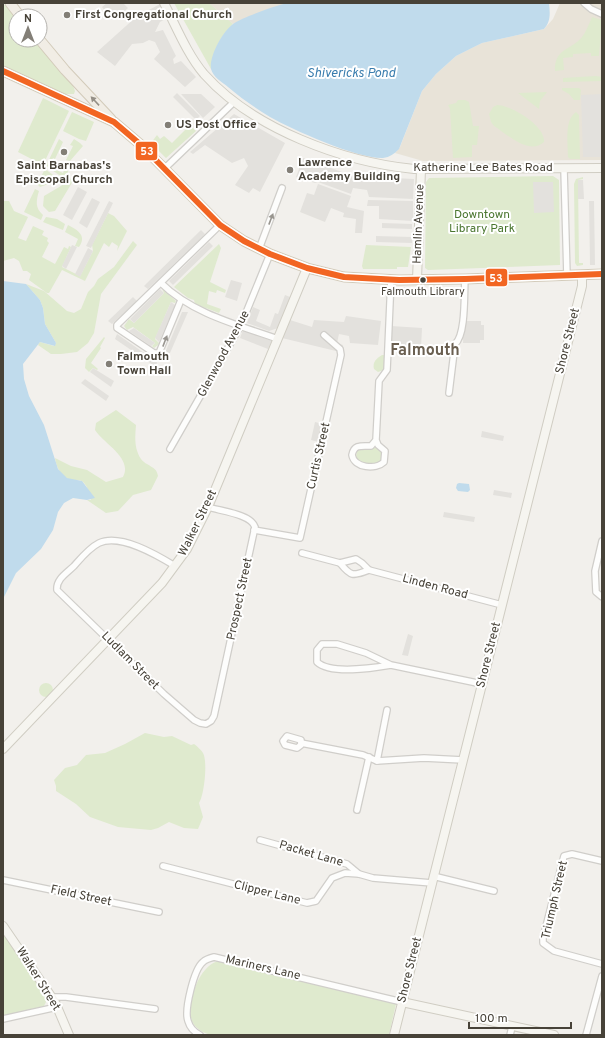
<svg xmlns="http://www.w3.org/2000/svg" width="605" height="1038" viewBox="0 0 605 1038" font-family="Overpass,sans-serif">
  <rect width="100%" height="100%" fill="#f2f0ec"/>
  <g fill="#e8e3d8">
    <path d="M209,3h78l-54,21z"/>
    <path d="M560,3h42v157l-179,1 -28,-8 5,-6 22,-56 14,-17 20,-18 26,-13 62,-14 9,-10z"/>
  </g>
  <g fill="#dfeace">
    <path d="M3,3l13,15v22h19l37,43 3,8 -1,3h-12l-59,-28z"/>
    <path d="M174,3h35l24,21c-14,15 -19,24 -22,45z"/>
    <path d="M592,17l10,3 -3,36h-8v-3l-18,1v3l-10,1 1,12 -9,1c-1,-23 17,-21 27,-34 4,-5 7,-13 10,-20z"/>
    <path d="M596,76l6,1v4l-39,1v-4z"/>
    <path d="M579,88l2,2 -1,10h-6l-5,-6 -7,-4v-2z"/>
    <path d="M547,92l-7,9 -1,8 -21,-16z"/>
    <path d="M43,98l26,13 -26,54 -25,-13z"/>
    <path d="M458,100h7l4,2 4,24h6l-2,19h-5v12l-19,1 -3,-49 -2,-4 8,-2z"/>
    <path d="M497,105c14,0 49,21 47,37 -15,14 -37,-8 -50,-16l-3,-4 -2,-8 4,-7z"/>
    <path d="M72,112l22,10 -8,19 -7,-2 -16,-8z"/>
    <path d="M576,112l3,3 1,44h-10l-2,-2c0,-14 -4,-37 8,-45z"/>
    <path d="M190,125l6,6 -30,27 -15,-15 6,-8 3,4 4,-3 8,7z"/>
    <path d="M59,139l4,3 -8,17 -2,-1 -3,5 3,2 -1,3 11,5 4,-10 -2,-2 4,2 -1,9 -6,5 -16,-11z"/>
    <path d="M74,139l6,4 3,3 -13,15 -4,-1 7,-14 -3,-1z"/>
    <path d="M45,169l15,11 -20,7 -3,-3z"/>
    <path d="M553,176l6,4 1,85 -132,5 -3,-2 1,-86 3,-4z"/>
    <path d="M583,177v2l-5,1 1,83h4v2l-6,1 -2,-3 -1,-79 2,-5z"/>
    <path d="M70,178l3,3 -18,30 -6,1 -6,-6 1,-10 17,-10z"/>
    <path d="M35,189l4,2c-3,10 -4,17 4,24l-2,5 -17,-8z"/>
    <path d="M3,201h6l5,10 14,6 -10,21 8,3 7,-15 11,5 -2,4 6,3 -1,3 2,2 -7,14 13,7 9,-17 4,2 1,-3 2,1 -9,20 18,9 13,-25 -1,-6 16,-32 6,3 13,15 -10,20 1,-5 -6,-4 -3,5 -5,-4 -19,38 -23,-11 -13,23h-2l-18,-13 2,-6 -4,-3h-4l-4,-10 -5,-3 -11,3z"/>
    <path d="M46,217l11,2 8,5 -2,6 -20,-8z"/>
    <path d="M68,225c10,5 19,11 11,22l-4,-1 3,-7 -13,-7z"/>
    <path d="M133,241l4,4 -36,49 -7,39 -6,10 -11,9 -16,2h-10l-13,-9 2,-3 14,4 2,-3 -11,-19 -2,-16 -3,-8 -14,-16 18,7 23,20 7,2 7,-4 7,-17 6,-6 4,-7 16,-12z"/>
    <path d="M219,244l2,4 -11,34 16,8 -1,3 -8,-3 -1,3 -7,-2 -2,13 14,5 -2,4 -24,-9 -1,-4 -6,-2 -14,-11z"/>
    <path d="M366,245l45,2 -3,20h-11v2h-34l-1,-3z"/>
    <path d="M162,289l14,12 -1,2 -4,-1 -16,37 4,4 -1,2 -4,3 -2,-2 3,-3 -22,-16 -6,3 -3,-4 5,-7 5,4 30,-30z"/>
    <path d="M104,337l1,1 -5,9 1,1 -10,15 7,6 -1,1 -4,-2 -4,4 -4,-4 1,-9z"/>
    <path d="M382,355h3l-1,15 -6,2 -4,-3c-2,-7 3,-11 8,-14z"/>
    <path d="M116,410l20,15c-1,12 -2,23 5,34 5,7 16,7 17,17l-7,14 -18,5 -15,16 -12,2 -19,-13h4c-2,-6 -3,-14 -8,-18 -3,-3 -8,-1 -12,-2 -9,-2 -15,-13 -16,-22l16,8 16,4 19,12 17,-5c10,-19 -19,-33 -28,-47l1,-7z"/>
    <path d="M362,448h18l3,4 -1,9 -5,3 -17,-1 -4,-6 1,-6z"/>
    <circle cx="46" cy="690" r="7"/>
    <path d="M145,733l19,4 8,-1 19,9 3,-1c3,2 7,6 9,9 5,9 1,43 -4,50l4,14 -5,12 -14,-1 -15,-6 -11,6 -7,2 -33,-3 -28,-10 -14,-13 -20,-13v-5l-2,-6 11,-12 12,-3 9,-10 19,-2 20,-9z"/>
    <path d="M3,931l45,67 -4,8 -41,10z"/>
    <path d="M219,961l177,43 -7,31h-178c-7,-2 -14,-5 -18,-12 -9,-16 6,-59 26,-62z"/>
  </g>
  <g fill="#e3e1dd">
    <path d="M107,3h16l5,5 -12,11 -6,-8 -3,2 -5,-6z"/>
    <path d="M160,4l7,14 -7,4 -5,10 8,-2 13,26 -3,3 1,5 7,-3 15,16 -11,10 -31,-28 6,-7 -5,-10 -6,-2 -6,3 -11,1 -17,22 -18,-14 39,-35z"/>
    <path d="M177,93l23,23 -4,4 -23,-23z"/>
    <path d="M181,94h20l14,13 -12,11z"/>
    <path d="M602,94v63h-19l-2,-62z"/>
    <path d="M234,114l51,29 -25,49 -7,-4 -4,5 -14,-8 13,-19 -4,-8 -12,5 -27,-18 -12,9 -3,-2z"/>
    <path d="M303,158l50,18 61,3 -1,20 -44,-2 -2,-7 -14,-2 -2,6 -33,-12 -3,1 -19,-6z"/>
    <path d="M578,180h5l1,19h-6z"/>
    <path d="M533,182h20l1,30 -20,1z"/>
    <path d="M318,184l33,12 -4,11 17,4 -2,22h-7l1,-14 -13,-2 1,-4 -13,-5 -6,14 -25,-10 7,-19 7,2z"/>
    <path d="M78,187l9,5 -15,28 -9,-5z"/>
    <path d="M92,198l8,4 -13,26 -8,-5z"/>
    <path d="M368,200l45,1v20l-34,-2v-13h-12z"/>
    <path d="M109,201l4,2 -22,45 -5,-2z"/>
    <path d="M589,201h5l1,64h-5z"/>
    <path d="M382,223l30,1v5l-30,-1z"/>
    <path d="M201,230l4,4 -57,55 -4,-3z"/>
    <path d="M376,236l36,1v6l-36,-1z"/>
    <path d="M209,242l4,4 -40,39 -4,-4z"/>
    <path d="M72,245l5,2 -11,22 -4,-3z"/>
    <path d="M88,248l5,3 -13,26 -5,-3z"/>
    <path d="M231,280l11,3 -5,18 -12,-4z"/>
    <path d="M160,289l4,4 -30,30 -4,-4z"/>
    <path d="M285,295l5,2 -12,31 -9,3 -22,-8 6,-16 7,3 -4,11 14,6 5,-14 3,1z"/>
    <path d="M133,297l4,4 -25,23 -4,-3z"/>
    <path d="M171,302l4,3 -16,37 -4,-4z"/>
    <path d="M182,312h6l-18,41h-5z"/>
    <path d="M346,316l35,5 -3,24 -28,-2 -1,-7 -10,-2 -2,9 6,2 -3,7 -58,-14 8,-18 22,7 2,-7 30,2z"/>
    <path d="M464,321h17v4h3v15h-4v3h-17z"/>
    <path d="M391,326l31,2 -1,20 -31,2z"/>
    <path d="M134,328l8,6 13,9 -4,3 -22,-15z"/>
    <path d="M243,330l29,11 -4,8 -28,-11z"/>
    <path d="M117,334l40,28 -1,5 -41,-28z"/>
    <path d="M93,368l21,13 -3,6 -21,-15z"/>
    <path d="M85,379l24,17 -3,5 -25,-18z"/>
    <path d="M315,422l8,2 -4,18 -8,-2z"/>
    <path d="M482,431l22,5 -1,5 -22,-4z"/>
    <path d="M494,490l18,3 -1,5 -18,-3z"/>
    <path d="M444,512l31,5 -1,5 -31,-5z"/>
    <path d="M408,634l5,2 -5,20 -6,-1z"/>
  </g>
  <g fill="#c0dbec">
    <path d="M287,3h262c1,10 2,18 -5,26l-62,14 -26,13 -20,18 -14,17 -23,58c-5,5 -9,8 -16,9 -25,1 -90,-28 -113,-41 -15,-9 -29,-19 -42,-30 -6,-5 -15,-10 -17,-18 -2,-13 12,-38 22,-45 10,-7 42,-18 54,-21z"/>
    <path d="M3,281l23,3 14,16 3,8 2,16 11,19 -1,3 -15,-4 -17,22 1,15 5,17 15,29 14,44 9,9 15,3 13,17 -8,2 -14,-2 -9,5 -6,9 -5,18 -12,19 -25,24 -13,26z"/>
    <path d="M459,483l10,1 1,6 -2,2 -10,-1 -2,-3 1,-4z"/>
  </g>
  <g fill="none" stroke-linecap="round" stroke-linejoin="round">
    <defs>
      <g id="street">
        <path d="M584,3l7,6 11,5"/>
        <path d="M164,169l70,-67"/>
        <path d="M564,169l3,107"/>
        <path d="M259,249l23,-61"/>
        <path d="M161,283c30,30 77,42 117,56"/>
        <path d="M181,300l-22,53h-5l-37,-25v-3l103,-100"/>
        <path d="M449,393l6,-49c11,-9 9,-50 10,-65"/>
        <path d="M376,440l2,5 7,6 -1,11c-8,8 -30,6 -32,-7 2,-11 10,-9 19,-9l5,-6 3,-59 8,-11 4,-91"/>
        <path d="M170,449l71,-124 29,-71"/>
        <path d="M254,530l46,8 41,-183 -1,-6 -16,-14"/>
        <path d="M602,541l-7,30 1,21 6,5"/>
        <path d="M302,553l38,10 16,-4 6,4 7,7 133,35"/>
        <path d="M340,563c11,14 13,13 29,7"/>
        <path d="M175,566c-18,-11 -55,-33 -76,-23 -10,5 -18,15 -25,23 -7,7 -18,13 -17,24l107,104 30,26 6,3 6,1 5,-3 3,-5 41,-189c-4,-13 -35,-16 -47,-20"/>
        <path d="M391,665c-18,3 -60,10 -74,-3v-12l5,-6h15l29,9 25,12 91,19"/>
        <path d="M287,736l14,4v5l-4,3 -12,-3 -2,-4z"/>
        <path d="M301,743l62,12 14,6 47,-3 39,2"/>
        <path d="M377,761l10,-51"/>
        <path d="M357,810l12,-53"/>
        <path d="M260,840l87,24 12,10"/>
        <path d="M602,861l-30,-7 -8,2 -21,82v5l11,8 48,13"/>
        <path d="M163,866l144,37 9,-2 16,-23 13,-5 14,1 14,4 59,5"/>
        <path d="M433,876l61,15"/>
        <path d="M3,880l156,32"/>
        <path d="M51,997h15l89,12"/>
        <path d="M3,1019l54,-12"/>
        <path d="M200,1035c-6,-3 -10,-7 -12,-14 -4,-11 6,-52 15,-59 3,-3 7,-4 11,-5l188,45"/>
        <path d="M510,1035l2,-8"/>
        <path d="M586,1035l16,-59"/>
      </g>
      <g id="secondary">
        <path d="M164,3c12,23 23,51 40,71 49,55 139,88 210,95l188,-1"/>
        <path d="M417,280l4,-111"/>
        <path d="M3,749l159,-166 25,-34 21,-42 99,-239"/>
        <path d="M3,926l52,76 14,33"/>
        <path d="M402,1002l152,33"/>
        <path d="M394,1035l188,-749v-11"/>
      </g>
      <g id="primary">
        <path d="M10,3l10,13"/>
        <path d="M40,40l25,30 46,49"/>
        <path d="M3,71l111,51 27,23 79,80 24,16 26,13 37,14 37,9 55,3 66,-1 137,-5"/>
      </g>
    </defs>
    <use href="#street" stroke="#d0ceca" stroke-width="8"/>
    <use href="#secondary" stroke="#d0cdc3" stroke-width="10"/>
    <use href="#primary" stroke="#d3cbba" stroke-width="11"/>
    <use href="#street" stroke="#fdfdfc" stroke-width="5.5"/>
    <use href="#secondary" stroke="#f6f5f0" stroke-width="8"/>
    <use href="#primary" stroke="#f1ede5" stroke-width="9"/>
    <defs>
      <path id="bus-1" d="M3,71l111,51 27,23 79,80 24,16 26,13 37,14 37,9 55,3 66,-1 137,-5"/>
    </defs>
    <use href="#bus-1" stroke="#fff" stroke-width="9"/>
    <use href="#bus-1" stroke="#f26522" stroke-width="6"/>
  </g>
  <defs><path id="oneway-solid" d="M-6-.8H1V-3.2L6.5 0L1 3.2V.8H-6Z"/></defs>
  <use fill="#948f86" href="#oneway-solid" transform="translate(95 101) rotate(-133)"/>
  <g fill="#999690">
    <use href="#oneway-solid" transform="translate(271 219) rotate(-69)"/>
    <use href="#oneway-solid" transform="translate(165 341) rotate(-69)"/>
  </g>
  <g fill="#837f77" stroke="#fff" stroke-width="1.5">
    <circle cx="67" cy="15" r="4"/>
    <circle cx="168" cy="125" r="4"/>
    <circle cx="64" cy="152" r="4"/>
    <circle cx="290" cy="170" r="4"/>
    <circle cx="109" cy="364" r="4"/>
  </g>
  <circle fill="#474238" stroke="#fff" stroke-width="1.5" cx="423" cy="280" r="3.5"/>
  <g text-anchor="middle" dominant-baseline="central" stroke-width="4" stroke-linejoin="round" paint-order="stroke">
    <g font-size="11" fill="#474238" stroke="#fff">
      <text x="423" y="292">Falmouth Library</text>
    </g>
    <g font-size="12" font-weight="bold" fill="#474238" stroke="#fff" text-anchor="start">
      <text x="75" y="15">First Congregational Church</text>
      <text x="176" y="125">US Post Office</text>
      <text x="298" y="163">Lawrence<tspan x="298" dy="14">Academy Building</tspan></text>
      <text x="64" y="166" text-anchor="middle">Saint Barnabas's<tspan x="64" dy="14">Episcopal Church</tspan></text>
      <text x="117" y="357">Falmouth<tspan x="117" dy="14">Town Hall</tspan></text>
    </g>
    <g font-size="12" fill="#474238" stroke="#fff">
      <text x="483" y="168">Katherine Lee Bates Road</text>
      <text transform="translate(419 224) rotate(-88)">Hamlin Avenue</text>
      <text transform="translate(568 341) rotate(-76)">Shore Street</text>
      <text transform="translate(224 354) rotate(-62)">Glenwood Avenue</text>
      <text transform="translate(319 456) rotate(-77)">Curtis Street</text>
      <text transform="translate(198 523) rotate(-64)">Walker Street</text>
      <text transform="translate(435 587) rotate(15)">Linden Road</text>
      <text transform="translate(240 599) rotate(-78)">Prospect Street</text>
      <text transform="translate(489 655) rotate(-76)">Shore Street</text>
      <text transform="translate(130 661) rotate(45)">Ludlam Street</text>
      <text transform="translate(311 854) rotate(16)">Packet Lane</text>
      <text transform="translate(267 893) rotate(14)">Clipper Lane</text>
      <text transform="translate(81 896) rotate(12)">Field Street</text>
      <text transform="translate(555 900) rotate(-77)">Triumph Street</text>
      <text transform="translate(263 968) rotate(13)">Mariners Lane</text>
      <text transform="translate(410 970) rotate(-76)">Shore Street</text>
      <text transform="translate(38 979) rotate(58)">Walker Street</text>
    </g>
    <g font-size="12" fill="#4a762f" stroke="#fff">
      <text x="482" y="215">Downtown<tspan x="482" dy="14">Library Park</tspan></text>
    </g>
    <g font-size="13" font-style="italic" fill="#387cad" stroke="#fff">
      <text x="351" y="74">Shivericks Pond</text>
    </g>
    <g font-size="16" font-weight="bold" fill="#6a5f50" stroke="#fff">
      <text x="425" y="351">Falmouth</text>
    </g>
  </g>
  <g stroke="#fff" stroke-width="1.5">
    <rect x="135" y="141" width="23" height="20" rx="4" fill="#f26522"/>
    <rect x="485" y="268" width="23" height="19" rx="4" fill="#f26522"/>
  </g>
  <g font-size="11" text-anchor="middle" font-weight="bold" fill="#fff">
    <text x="147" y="155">53</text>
    <text x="496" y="282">53</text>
  </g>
  <rect width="605" height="1038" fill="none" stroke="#474238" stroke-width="8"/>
  <g transform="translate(28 28)"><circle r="19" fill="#ffffff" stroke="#b5b3af"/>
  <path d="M0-3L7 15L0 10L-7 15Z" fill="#837f77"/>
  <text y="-6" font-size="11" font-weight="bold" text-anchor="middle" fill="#474238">N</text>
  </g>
  <path d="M469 1022v6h102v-6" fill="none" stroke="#474238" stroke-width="2"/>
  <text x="475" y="1022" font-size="12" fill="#474238" stroke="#ffffff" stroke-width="3" paint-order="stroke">100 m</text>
</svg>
